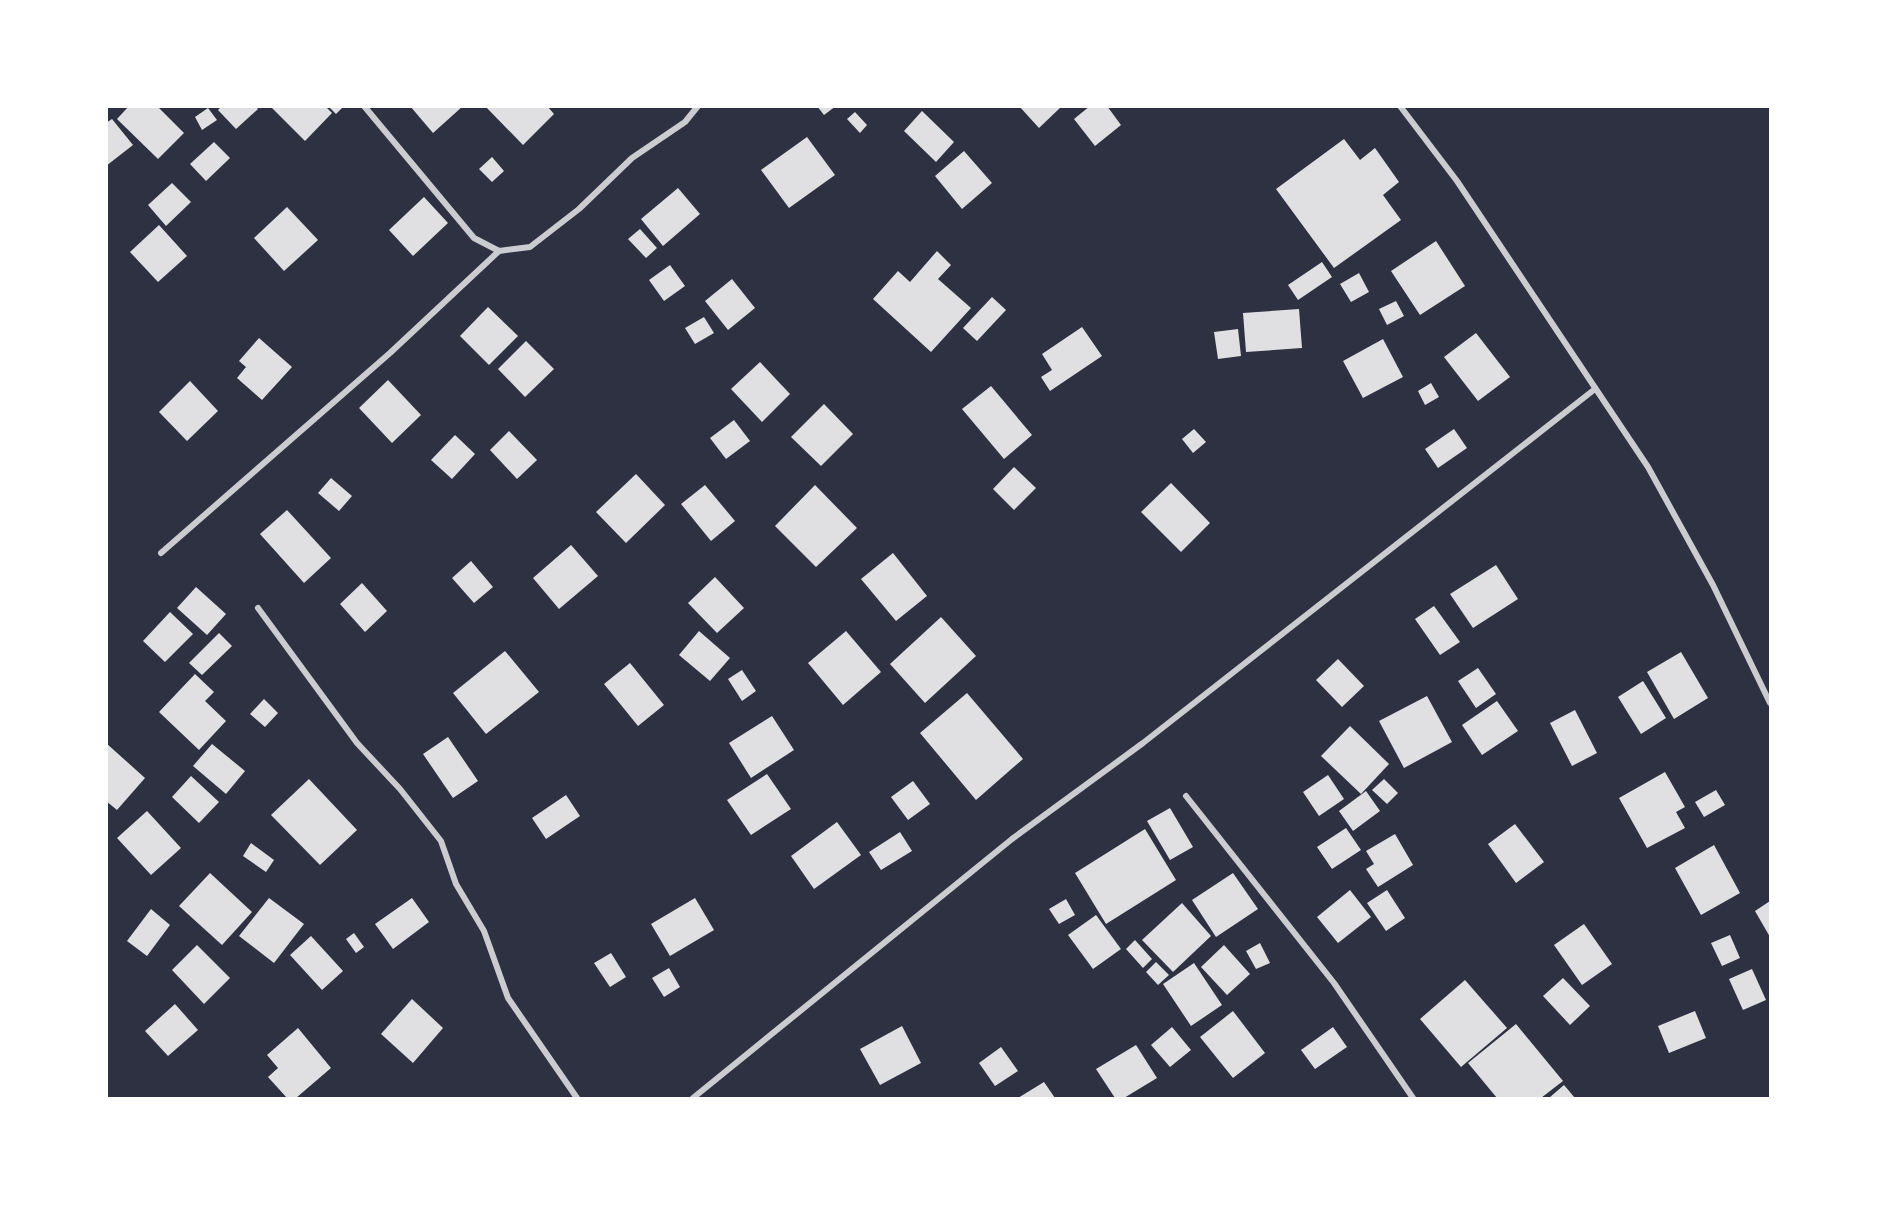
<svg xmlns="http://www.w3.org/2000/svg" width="1877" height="1205" viewBox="0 0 1877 1205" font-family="'Source Sans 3',sans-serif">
  <rect width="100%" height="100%" fill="#2d3142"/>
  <g fill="#e0e0e3">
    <path d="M129,106h28l27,27 -26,26 -41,-40z"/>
    <path d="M222,106h34l2,3 -22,20 -18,-19z"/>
    <path d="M270,106h55l7,7 -27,28z"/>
    <path d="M328,106h16l-8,8z"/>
    <path d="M410,106h53l-30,27z"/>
    <path d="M485,106h62l7,8 -31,31z"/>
    <path d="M817,106h19l-12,9z"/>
    <path d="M1019,106h43l-23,22z"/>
    <path d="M1090,106h17l14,19 -26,21 -21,-27z"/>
    <path d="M208,108l9,12 -15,10 -7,-13z"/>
    <path d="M922,111l32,31 -18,20 -32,-31z"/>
    <path d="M855,112l12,13 -7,8 -13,-14z"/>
    <path d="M112,119l21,26 -27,21v-43z"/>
    <path d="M807,137l28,38 -46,33 -28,-38z"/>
    <path d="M1344,139l16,21 15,-12 24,34 -16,13 18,25 -67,48 -58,-79z"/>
    <path d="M214,142l16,16 -24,23 -16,-17z"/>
    <path d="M964,151l28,32 -30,26 -27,-33z"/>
    <path d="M492,157l12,14 -12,11 -13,-13z"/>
    <path d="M172,183l19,19 -25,24 -18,-21z"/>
    <path d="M678,188l22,26 -37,32 -22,-27z"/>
    <path d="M424,197l24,26 -35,33 -24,-26z"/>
    <path d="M287,207l31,33 -34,31 -30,-33z"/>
    <path d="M159,225l28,31 -29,26 -28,-30z"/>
    <path d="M640,229l17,19 -11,10 -18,-19z"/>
    <path d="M1436,241l29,45 -45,29 -29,-44z"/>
    <path d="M937,251l14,14 -13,14 33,29 -40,44 -58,-53 25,-28 12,11z"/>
    <path d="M1322,262l10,15 -34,23 -10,-15z"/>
    <path d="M670,265l15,21 -21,15 -15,-21z"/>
    <path d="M1359,273l10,19 -18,10 -11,-18z"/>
    <path d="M732,279l23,29 -27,22 -23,-29z"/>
    <path d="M992,297l14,13 -29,31 -14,-13z"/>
    <path d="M1396,301l8,15 -17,9 -8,-16z"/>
    <path d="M488,307l30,29 -29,29 -29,-29z"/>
    <path d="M1299,309l3,39 -56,4 -3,-39z"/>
    <path d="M704,317l10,16 -19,11 -10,-16z"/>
    <path d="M1082,327l20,29 -52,35 -9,-14 11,-7 -10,-16z"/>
    <path d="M1238,329l3,27 -23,3 -4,-27z"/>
    <path d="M1476,333l34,44 -32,24 -34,-44z"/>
    <path d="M259,338l33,29 -30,33 -25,-22 9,-11 -7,-6z"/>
    <path d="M1383,339l20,38 -40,21 -20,-37z"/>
    <path d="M526,341l28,28 -29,28 -27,-28z"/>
    <path d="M760,362l30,32 -28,28 -31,-33z"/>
    <path d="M388,380l33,35 -29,28 -33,-35z"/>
    <path d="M190,381l28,30 -31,30 -28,-29z"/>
    <path d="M1431,383l8,14 -14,8 -7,-14z"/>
    <path d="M991,386l41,49 -28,24 -42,-50z"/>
    <path d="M824,404l29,30 -32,32 -30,-29z"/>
    <path d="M734,420l16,21 -24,18 -16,-21z"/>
    <path d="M1194,429l12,13 -13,11 -11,-14z"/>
    <path d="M1454,429l13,19 -29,20 -13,-19z"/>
    <path d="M509,431l28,29 -20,19 -27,-29z"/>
    <path d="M455,435l20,19 -23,25 -21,-19z"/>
    <path d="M1014,467l22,21 -22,22 -21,-21z"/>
    <path d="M636,474l29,31 -39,38 -30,-31z"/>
    <path d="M331,478l21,18 -13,15 -21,-18z"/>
    <path d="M1171,483l39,40 -29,29 -40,-40z"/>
    <path d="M705,485l30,36 -24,20 -30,-37z"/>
    <path d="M815,485l42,43 -41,39 -41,-41z"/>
    <path d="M287,510l44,48 -27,25 -44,-49z"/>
    <path d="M571,545l27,31 -39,33 -26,-31z"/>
    <path d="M893,553l34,43 -31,25 -35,-42z"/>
    <path d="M471,561l22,26 -19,16 -22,-25z"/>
    <path d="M1496,565l22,34 -45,29 -23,-34z"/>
    <path d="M715,577l29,31 -27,25 -29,-30z"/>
    <path d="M362,583l25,28 -22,21 -25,-28z"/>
    <path d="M196,587l30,27 -19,21 -30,-27z"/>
    <path d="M1434,606l26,36 -20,13 -25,-36z"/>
    <path d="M170,612l23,22 -28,28 -22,-21z"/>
    <path d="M941,617l35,39 -51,47 -35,-39z"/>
    <path d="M699,631l31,27 -20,23 -31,-26z"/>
    <path d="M846,631l35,41 -38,33 -35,-42z"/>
    <path d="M219,633l13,13 -30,29 -13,-12z"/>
    <path d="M505,651l34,41 -53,42 -33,-41z"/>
    <path d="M1681,652l27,46 -34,21 -27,-47z"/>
    <path d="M1338,659l26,27 -22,21 -26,-27z"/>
    <path d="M630,663l34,42 -26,21 -34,-42z"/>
    <path d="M1478,668l18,26 -20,14 -18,-27z"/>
    <path d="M742,670l14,21 -14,10 -14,-22z"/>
    <path d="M195,674l19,18 -9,9 21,20 -27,29 -40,-38z"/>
    <path d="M1643,681l23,37 -25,16 -23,-37z"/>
    <path d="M967,693l56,66 -47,41 -56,-67z"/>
    <path d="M1427,696l25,46 -48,26 -25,-47z"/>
    <path d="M264,699l14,14 -13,14 -15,-13z"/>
    <path d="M1497,701l21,30 -36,24 -20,-30z"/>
    <path d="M1575,710l22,43 -25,13 -22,-43z"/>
    <path d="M772,716l22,34 -43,28 -22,-35z"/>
    <path d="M1350,726l39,38 -28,30 -40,-38z"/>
    <path d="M448,737l30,44 -25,17 -30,-44z"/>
    <path d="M106,743l39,35 -28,32 -11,-9z"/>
    <path d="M212,744l33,27 -19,23 -33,-28z"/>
    <path d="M1665,772l20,35 -9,5 9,16 -38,20 -28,-50z"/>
    <path d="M767,774l24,35 -40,26 -24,-35z"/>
    <path d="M1328,775l16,24 -25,17 -16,-24z"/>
    <path d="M191,776l28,26 -20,21 -27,-26z"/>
    <path d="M309,779l48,51 -37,35 -49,-50z"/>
    <path d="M1384,779l14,14 -11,11 -15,-14z"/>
    <path d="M913,781l17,23 -22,16 -17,-23z"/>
    <path d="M1716,790l9,15 -21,12 -9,-15z"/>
    <path d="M1366,791l14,20 -27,20 -14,-20z"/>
    <path d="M566,795l14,21 -34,23 -14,-21z"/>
    <path d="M1170,808l23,39 -23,13 -23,-39z"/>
    <path d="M147,811l34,37 -30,27 -34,-37z"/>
    <path d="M837,822l24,33 -47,34 -23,-33z"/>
    <path d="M1515,824l29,38 -28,21 -28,-39z"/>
    <path d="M1346,828l15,22 -29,19 -15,-22z"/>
    <path d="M1145,829l31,51 -70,44 -31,-51z"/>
    <path d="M900,832l12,19 -31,19 -12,-18z"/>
    <path d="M1395,834l18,31 -35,22 -12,-18 8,-5 -8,-13z"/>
    <path d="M251,843l23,17 -8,12 -23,-16z"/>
    <path d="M1714,845l26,48 -39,22 -26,-47z"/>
    <path d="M210,873l42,39 -30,33 -43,-39z"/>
    <path d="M1233,873l25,36 -42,28 -24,-37z"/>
    <path d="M1350,890l21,27 -33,26 -21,-26z"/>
    <path d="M1387,890l18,28 -19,13 -19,-28z"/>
    <path d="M269,898l35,26 -30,39 -35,-27z"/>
    <path d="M412,898l17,24 -36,27 -18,-25z"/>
    <path d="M695,898l19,32 -44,26 -19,-32z"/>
    <path d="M1066,899l9,16 -16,9 -10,-15z"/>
    <path d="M1770,901v36l-15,-26z"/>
    <path d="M1182,903l29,33 -38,36 -31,-32z"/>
    <path d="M151,909l19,16 -23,31 -20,-15z"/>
    <path d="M1096,915l25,34 -28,20 -25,-34z"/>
    <path d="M1584,924l28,40 -30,21 -28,-40z"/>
    <path d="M354,933l10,14 -8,6 -10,-14z"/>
    <path d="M1730,935l10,23 -18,8 -11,-23z"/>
    <path d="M311,936l32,35 -21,19 -32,-35z"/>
    <path d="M1135,940l17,19 -9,9 -17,-19z"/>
    <path d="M1260,943l10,20 -14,6 -10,-18z"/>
    <path d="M197,945l33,33 -26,26 -32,-34z"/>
    <path d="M1224,945l26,29 -23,21 -26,-28z"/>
    <path d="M611,953l15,24 -16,10 -16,-24z"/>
    <path d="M1156,962l13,13 -11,10 -12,-13z"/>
    <path d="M1194,963l28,42 -31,21 -28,-42z"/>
    <path d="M669,968l11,19 -16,10 -12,-19z"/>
    <path d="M1752,969l14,31 -23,10 -14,-31z"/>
    <path d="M1563,978l27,28 -20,19 -27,-29z"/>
    <path d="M1465,980l42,48 -46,39 -41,-48z"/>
    <path d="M412,999l31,29 -30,35 -32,-29z"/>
    <path d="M175,1004l23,26 -30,26 -23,-25z"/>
    <path d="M1233,1011l32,42 -32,25 -33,-41z"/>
    <path d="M1695,1011l11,27 -37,15 -11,-27z"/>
    <path d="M1516,1024l47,57 -22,17h-44l-29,-35z"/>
    <path d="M902,1026l19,37 -41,22 -20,-36z"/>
    <path d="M1172,1027l19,23 -21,17 -19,-22z"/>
    <path d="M1333,1027l14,20 -32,22 -14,-19z"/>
    <path d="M298,1028l33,40 -35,30h-9l-19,-21 10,-9 -11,-13z"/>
    <path d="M1136,1045l21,33 -33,20h-9l-19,-29z"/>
    <path d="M1001,1047l17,24 -23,15 -16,-23z"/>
    <path d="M1044,1082l11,16h-37z"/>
    <path d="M1564,1085l11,13h-26z"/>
  </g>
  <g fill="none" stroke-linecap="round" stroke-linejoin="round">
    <g stroke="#caccd0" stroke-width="6">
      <path d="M364,106l110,132 25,13 31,-4 49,-38 53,-51 53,-36 13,-16"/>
      <path d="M1400,106l57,75 191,286 65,118 57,118"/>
      <path d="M161,553l229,-200 109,-102"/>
      <path d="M258,608l99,135 43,46 41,52 15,43 28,47 24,67 69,100"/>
      <path d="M1186,796l148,187 79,115"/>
      <path d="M693,1098l319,-259 131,-96 452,-354"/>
    </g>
  </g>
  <rect width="1877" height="1205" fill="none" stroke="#ffffff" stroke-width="216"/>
</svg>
